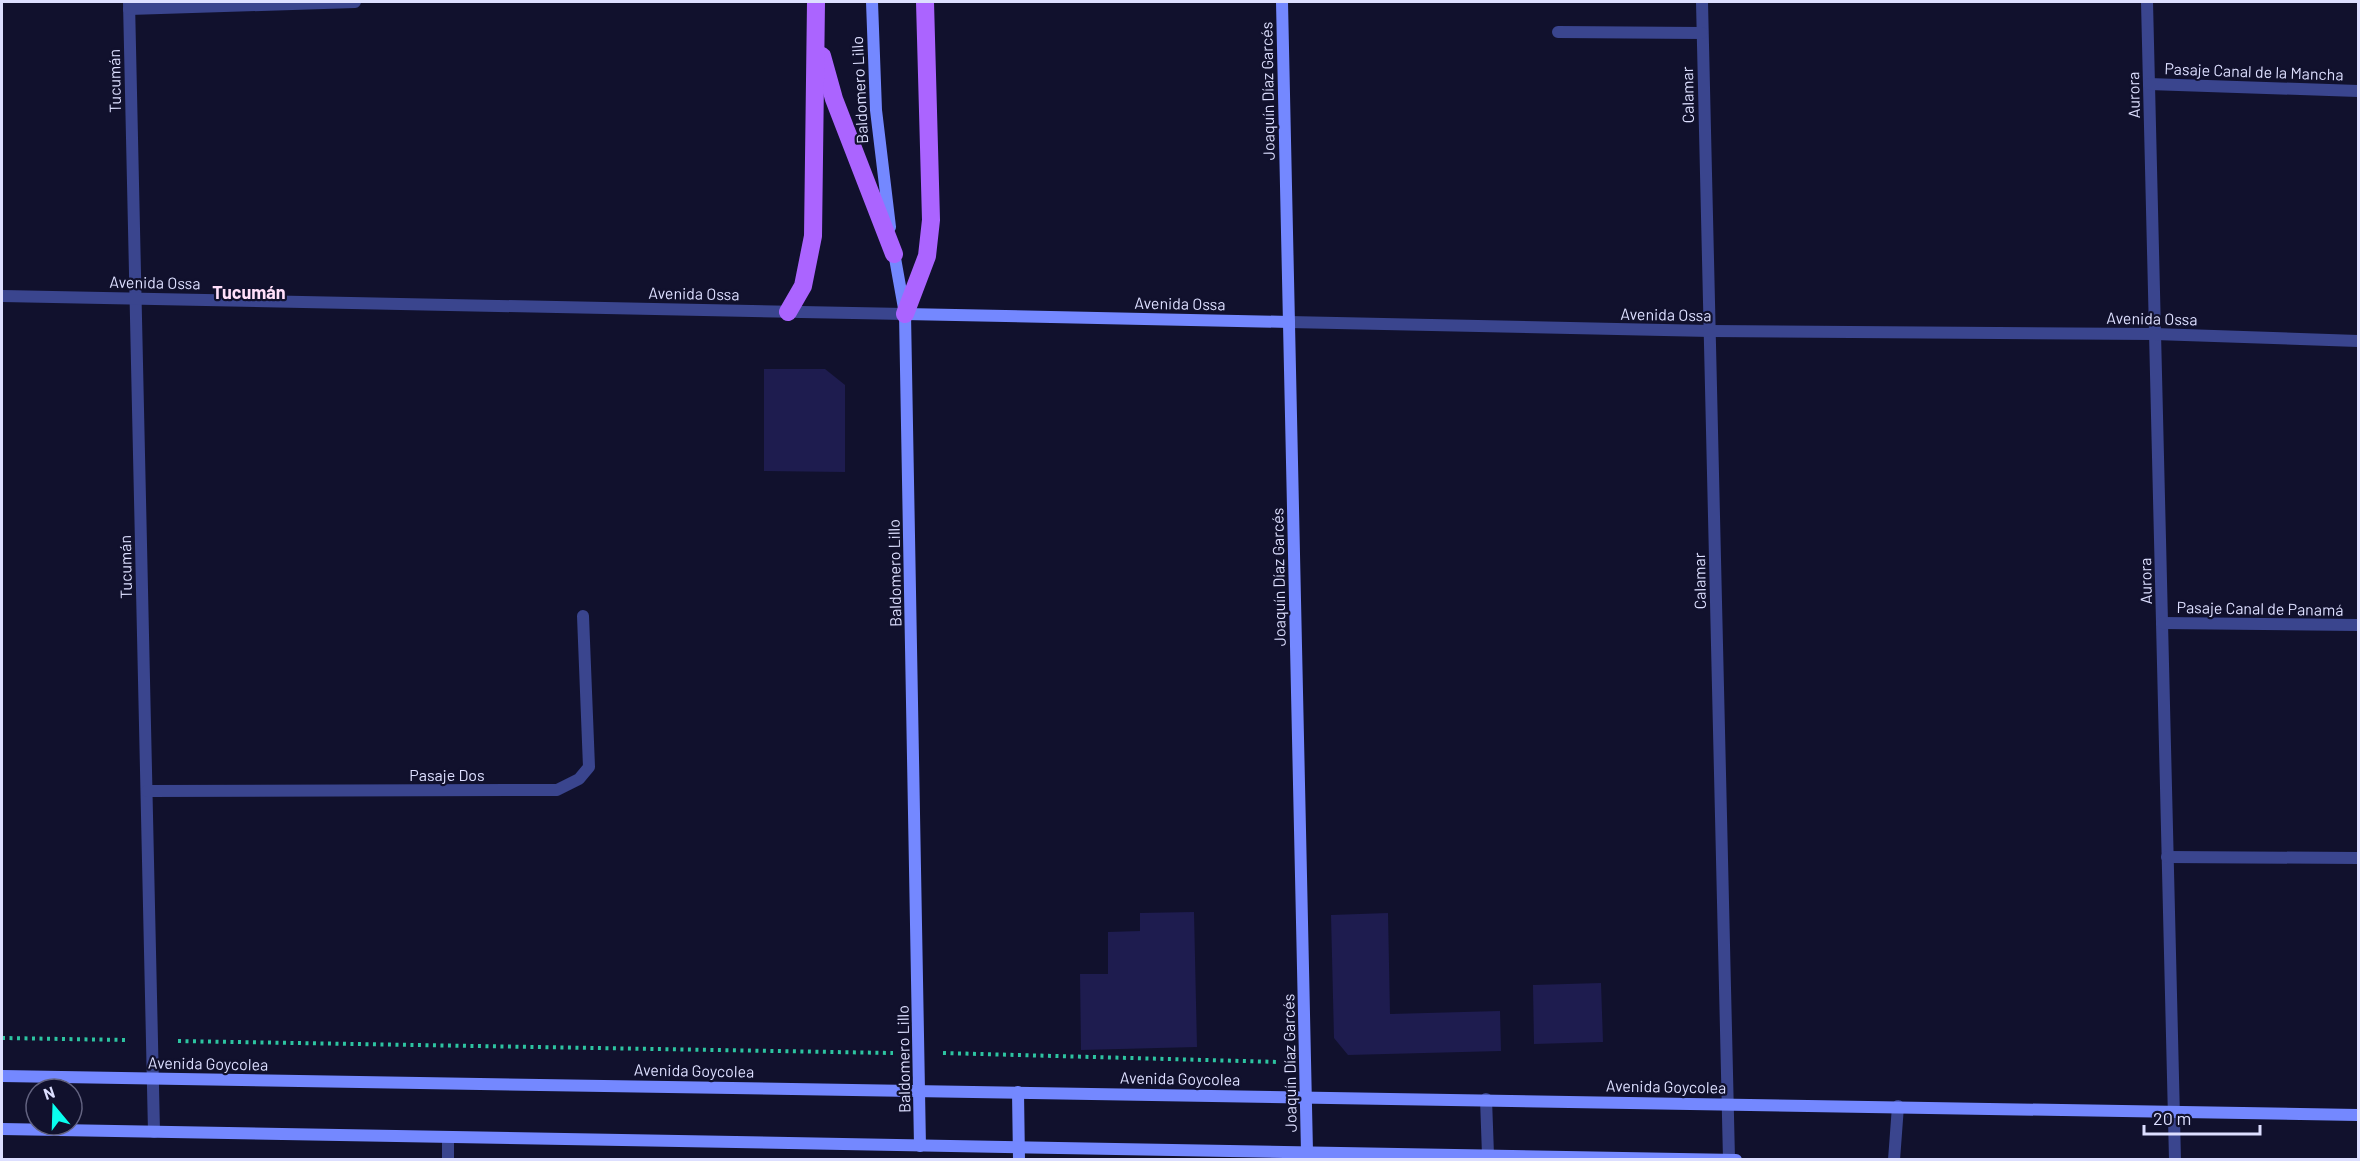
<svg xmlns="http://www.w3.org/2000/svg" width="2360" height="1161" viewBox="0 0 2360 1161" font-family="Barlow,sans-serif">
  <rect width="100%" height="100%" fill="#11112d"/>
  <g fill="#1e1c4f">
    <path d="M764,369h61l20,16v87l-81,-1z"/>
    <path d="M1194,912l3,135 -116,3 -1,-76h28v-42l32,-1v-18z"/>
    <path d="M1388,913l2,101 110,-3 1,40 -153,4 -14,-17 -3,-123z"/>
    <path d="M1601,983l2,59 -69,2 -1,-59z"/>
  </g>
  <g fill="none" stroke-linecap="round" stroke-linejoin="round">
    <g stroke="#2dc4a1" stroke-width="4" stroke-dasharray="3 4.5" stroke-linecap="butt">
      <path d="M2,1038l124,2"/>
      <path d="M178,1041l715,12"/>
      <path d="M943,1053l337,9"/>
    </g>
    <g stroke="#3a458e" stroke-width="12">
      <path d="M129,2l25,1130"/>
      <path d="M1702,2l27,1157"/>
      <path d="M2147,2l28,1158"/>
      <path d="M129,9l226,-7"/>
      <path d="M1558,32l144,1"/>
      <path d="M2149,84l209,7"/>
      <path d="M2,296l903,18"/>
      <path d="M1289,322l421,9 445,3 203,7"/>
      <path d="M2162,623l196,2"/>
      <path d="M147,791l410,-1 22,-11 10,-12 -6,-151"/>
      <path d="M2167,857l191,1"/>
      <path d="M1486,1099l2,56"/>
      <path d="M448,1138v22"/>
      <path d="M1894,1160l4,-54"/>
    </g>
    <g stroke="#7488ff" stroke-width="12">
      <path d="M872,2l4,108 14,117"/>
      <path d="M1282,2l25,1150"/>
      <path d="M893,247l12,67 15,832"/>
      <path d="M905,314l384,8"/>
      <path d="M2,1076l2356,39"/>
      <path d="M1018,1092l1,68"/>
      <path d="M2,1129l1734,31"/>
    </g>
    <g stroke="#ab64ff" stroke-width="18">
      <path d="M822,56l12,43 60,155"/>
      <path d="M788,312l15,-26 10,-50 3,-234"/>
      <path d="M905,314l22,-58 4,-36 -6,-218"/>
    </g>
  </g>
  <g text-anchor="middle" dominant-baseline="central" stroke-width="4.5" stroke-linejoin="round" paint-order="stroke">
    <g font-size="16" fill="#dddfff" stroke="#11112d">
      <text transform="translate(2254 71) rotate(2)">Pasaje Canal de la Mancha</text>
      <text transform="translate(114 81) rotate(-91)">Tucumán</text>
      <text transform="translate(859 90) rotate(-93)">Baldomero Lillo</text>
      <text transform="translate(1267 91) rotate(-91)">Joaquín Díaz Garcés</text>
      <text transform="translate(1687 95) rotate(-91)">Calamar</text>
      <text transform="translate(2133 95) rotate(-91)">Aurora</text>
      <text transform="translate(155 282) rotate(1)">Avenida Ossa</text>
      <text transform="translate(694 293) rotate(1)">Avenida Ossa</text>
      <text transform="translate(1180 303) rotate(1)">Avenida Ossa</text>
      <text transform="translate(1666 314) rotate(1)">Avenida Ossa</text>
      <text transform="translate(2152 318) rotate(1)">Avenida Ossa</text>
      <text transform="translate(125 567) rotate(-91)">Tucumán</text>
      <text transform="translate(894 573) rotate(-91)">Baldomero Lillo</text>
      <text transform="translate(1278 577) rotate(-91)">Joaquín Díaz Garcés</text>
      <text transform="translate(1699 581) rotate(-91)">Calamar</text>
      <text transform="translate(2145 581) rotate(-91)">Aurora</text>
      <text transform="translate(2260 608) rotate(1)">Pasaje Canal de Panamá</text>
      <text x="447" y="774">Pasaje Dos</text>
      <text transform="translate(903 1059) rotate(-91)">Baldomero Lillo</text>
      <text transform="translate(208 1063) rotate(1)">Avenida Goycolea</text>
      <text transform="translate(1289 1063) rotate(-91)">Joaquín Díaz Garcés</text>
      <text transform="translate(694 1070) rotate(1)">Avenida Goycolea</text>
      <text transform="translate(1180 1078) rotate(1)">Avenida Goycolea</text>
      <text transform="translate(1666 1086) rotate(1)">Avenida Goycolea</text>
    </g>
    <g font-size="18" font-weight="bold" fill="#ffdff9" stroke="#11112d">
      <text x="249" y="292">Tucumán</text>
    </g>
  </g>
  <rect width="2360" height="1161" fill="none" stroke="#dddfff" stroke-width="6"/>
  <g transform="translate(54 1107) rotate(341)"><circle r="28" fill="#11112d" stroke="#636381" stroke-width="1.5"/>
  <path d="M0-4.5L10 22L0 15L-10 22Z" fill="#09ffee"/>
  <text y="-9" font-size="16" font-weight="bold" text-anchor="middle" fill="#dddfff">N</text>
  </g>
  <path d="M2144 1125v9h116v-9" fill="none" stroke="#dddfff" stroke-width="3"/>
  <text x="2153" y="1125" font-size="18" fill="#dddfff" stroke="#11112d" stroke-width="4.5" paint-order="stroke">20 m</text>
</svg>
